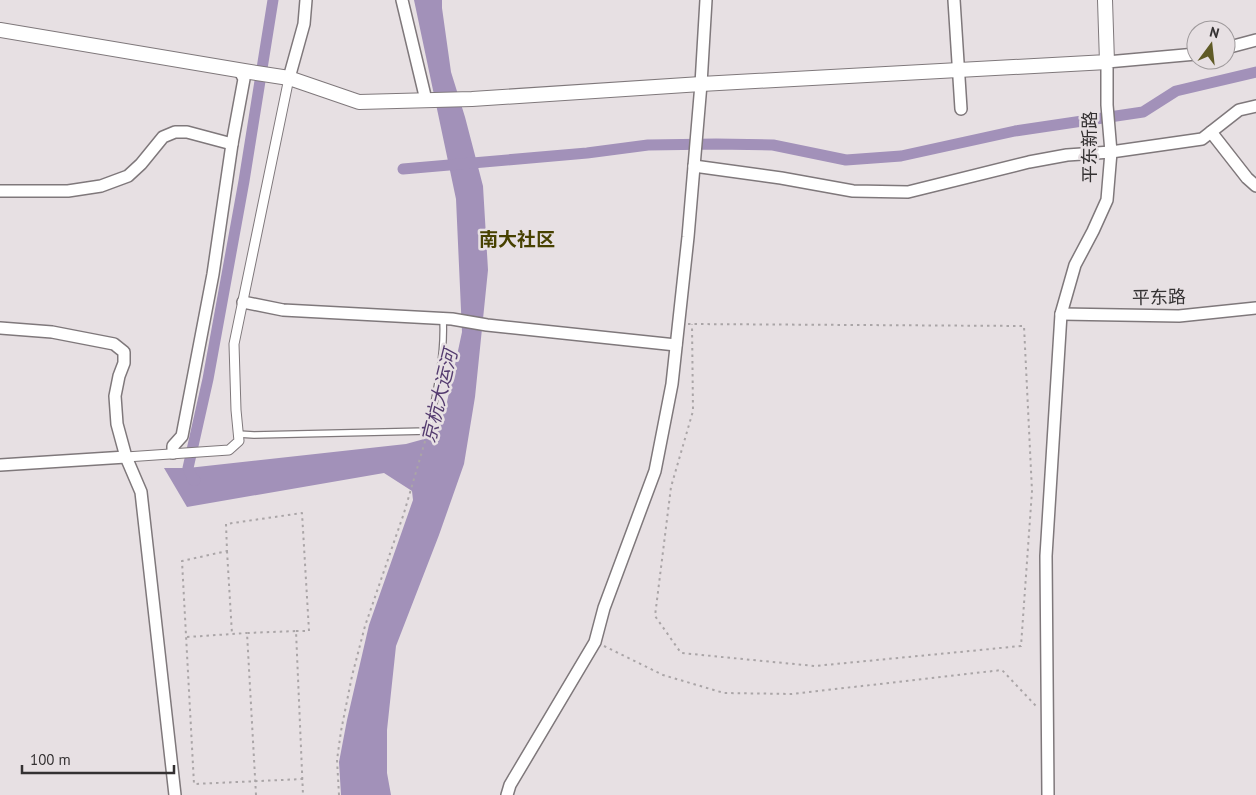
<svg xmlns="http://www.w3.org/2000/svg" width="1256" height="795" viewBox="0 0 1256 795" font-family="'PT Sans','Noto Sans SC',sans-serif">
  <rect width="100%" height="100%" fill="#e7e0e3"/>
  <path fill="#a291b9" d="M414,0h28v8l9,64 14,45 18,69 5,84 -13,127 -11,67 -25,71 -43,111 -9,84v43l4,22h-50l-2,-33 8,-42 22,-95 44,-125 -1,-9 -28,-18 -197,34 -23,-39h24l218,-24 29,-8 12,-34 15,-70 -6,-133z"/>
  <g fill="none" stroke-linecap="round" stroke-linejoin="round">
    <g stroke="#a291b9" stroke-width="11">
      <path d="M403,169l184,-16 61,-8 68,-1 57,1 73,15 55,-4 114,-25 128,-19 33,-21 80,-19"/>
      <path d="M195,480h-2l-5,-12 20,-89 36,-198 29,-181"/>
    </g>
    <defs>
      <path id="service" d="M238,434l16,1 174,-4c8,-36 17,-75 15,-112"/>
      <path id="pedestrian" d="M126,457l103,-7 10,-9 -3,-31 -2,-66 55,-266"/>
      <g id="minor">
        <path d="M402,0l24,100"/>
        <path d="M954,0l7,109"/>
        <path d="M1226,48l30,-8"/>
        <path d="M289,78l15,-54 2,-24"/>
        <path d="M1211,132l36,46 9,8"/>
        <path d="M694,166l87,12 72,13 55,1 121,-30 38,-7 44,-3 91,-13 37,-29 17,-4"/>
        <path d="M0,191h68l33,-5 27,-10 13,-12 22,-27 12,-5h12l45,12"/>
        <path d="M243,302l40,8 169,9 35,6 189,20"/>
        <path d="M1061,314l118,2 77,-8"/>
        <path d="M0,328l52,4 62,12 10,8v11l-5,13 -4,20 2,28 9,33 15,35 34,303"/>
        <path d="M173,453v-7l9,-10 31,-162 19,-130 12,-65 -4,-8"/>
        <path d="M0,465l126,-8"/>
        <path d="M507,795l3,-10 85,-143 9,-34 51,-137 17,-87 16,-147 13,-153 5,-84"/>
        <path d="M1048,795l-2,-239 15,-242 14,-49 18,-34 14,-31 4,-48 -4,-47v-43l89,-8"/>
      </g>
      <path id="tertiary" d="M0,30l244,41 45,7 70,24 113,-3 229,-15 406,-22 -2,-62"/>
    </defs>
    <use href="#service" stroke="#7f787b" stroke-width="8"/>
    <use href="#pedestrian" stroke="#7f787b" stroke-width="11"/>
    <use href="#minor" stroke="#7f787b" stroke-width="14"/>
    <use href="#tertiary" stroke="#7f787b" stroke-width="16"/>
    <g stroke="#aaa5a7" stroke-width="2" stroke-dasharray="2.5 4" stroke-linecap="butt">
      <path d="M688,324l336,2 8,165 -11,155 -206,20 -134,-13 -26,-37 16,-129 22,-76 -1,-87"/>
      <path d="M227,551l5,83"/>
      <path d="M296,631h13l-7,-118 -76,11 1,27 -45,10 12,223 109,-5"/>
      <path d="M187,637l60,-4"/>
      <path d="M604,646l59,29 61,18 68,1 210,-24 34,36"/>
      <path d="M256,795l-9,-162 49,-2 7,164"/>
      <path d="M339,795l-2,-35 4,-29 11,-55 13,-50 39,-113 22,-75"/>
    </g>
    <use href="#service" stroke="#fff" stroke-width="5.5"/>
    <use href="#pedestrian" stroke="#fff" stroke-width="9"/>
    <use href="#minor" stroke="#fff" stroke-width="11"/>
    <use href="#tertiary" stroke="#fff" stroke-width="14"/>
  </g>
  <g text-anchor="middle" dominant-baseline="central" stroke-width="5" stroke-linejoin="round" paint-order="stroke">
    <g font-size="18" fill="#343132" stroke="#e7e0e3">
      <text transform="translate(1089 147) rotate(-90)">平东新路</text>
      <text transform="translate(1159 297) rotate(-1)">平东路</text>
    </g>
    <g font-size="19" font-weight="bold" fill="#474100" stroke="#e7e0e3">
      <text x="517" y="239">南大社区</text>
    </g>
    <g font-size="19" font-style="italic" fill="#543b6f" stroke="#e7e0e3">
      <text transform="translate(439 396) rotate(-76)">京杭大运河</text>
    </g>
  </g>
  <g transform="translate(1211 45) rotate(15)"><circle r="24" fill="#e7e0e3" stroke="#9f9a9c"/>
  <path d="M0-4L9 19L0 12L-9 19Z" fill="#605b27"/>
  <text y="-8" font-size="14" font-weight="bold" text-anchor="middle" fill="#343132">N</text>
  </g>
  <path d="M22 765v8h152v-8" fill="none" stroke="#343132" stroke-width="2.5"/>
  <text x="30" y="765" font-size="15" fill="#343132" stroke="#e7e0e3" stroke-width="4" paint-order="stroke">100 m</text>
</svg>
